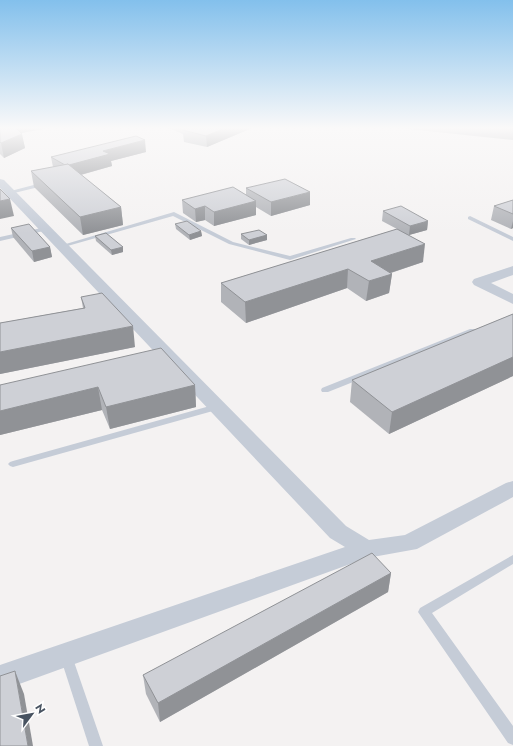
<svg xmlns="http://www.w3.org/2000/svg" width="513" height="746" viewBox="0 0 513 746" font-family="Jost,sans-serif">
  <rect width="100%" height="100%" fill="#f4f2f2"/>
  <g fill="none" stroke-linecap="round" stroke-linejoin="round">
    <g fill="#c5ccd7" fill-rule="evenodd">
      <path d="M45,182l3,2 -1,1 -37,9 -3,-2z"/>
      <path d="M174,212l59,30 57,14 61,-18h4l1,1 -66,21 -61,-16 -56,-28 -109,31 -2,1 -3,-2z"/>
      <path d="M470,216l43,21v4l-45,-22v-2z"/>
      <path d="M46,227l3,2 -1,1 -48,11v-4z"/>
      <path d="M470,329h6l1,2 -1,2 -148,59h-6l-1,-2 1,-2z"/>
      <path d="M217,404l4,3 -1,2 -207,58 -3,-1 -2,-2 2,-2 3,-1z"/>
      <path d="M513,555v9l-81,49 81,113v19l-5,-2 -90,-131 2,-4z"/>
      <path d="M66,650l4,2 2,4 31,90h-14l-29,-90 2,-4z"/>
    </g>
    <g fill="#c5ccd7" fill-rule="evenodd">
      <path d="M0,179l4,1 342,346 23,14 36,-5 101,-52 7,-2v16l-96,52 -50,9 -367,133v-26l345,-118 -15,-9 -330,-350z"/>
      <path d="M513,266v9l-22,8 22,11v10l-39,-19 -2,-3 2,-3z"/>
    </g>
  </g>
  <g fill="#b1b3b8">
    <path d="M0,128h48l-27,5 4,15 -21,10 -4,-4z"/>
    <path d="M168,128h84l-45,19 -23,-5 -1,-8z"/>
    <path d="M399,128h114v12z"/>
    <path d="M146,152l-35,9 1,5 -31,9 40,32 2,18 -40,10 -49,-48 -3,-16 22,-4 -2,-10z"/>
    <path d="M246,188l64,17 -39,11 -15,-9v8l-42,11 -9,-6 -9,2 -13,-9 -1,-13 64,-5z"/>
    <path d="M513,200v28l-2,1 -20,-9 3,-14z"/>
    <path d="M383,211l45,10 -1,9 -18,5 14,27 -32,11 1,1 -3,19 -23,8 -19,-13 -101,35 -25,-21v-19l176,-54 -15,-8z"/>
    <path d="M175,224l26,7 1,5 -12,4 -14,-11z"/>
    <path d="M11,228l39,19 2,10 -18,5 -21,-25z"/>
    <path d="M241,234l26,1v5l-18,5 -8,-6z"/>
    <path d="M95,236l28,16 -11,3 -16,-14z"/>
    <path d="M81,297l54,50 -135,27v-51l83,-15z"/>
    <path d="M513,314v62l-124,58 -39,-32 2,-22z"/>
    <path d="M0,385h195l1,22 -86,22 -8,-19 -102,25z"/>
    <path d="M391,573l-3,19 -228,130 -14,-28 -3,-19z"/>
  </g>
  <g fill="#909296">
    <path d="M9,128h39l-38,7z"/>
    <path d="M225,128h27l-45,19 -1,-11z"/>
    <path d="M22,134l3,14 -21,10 -3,-15z"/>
    <path d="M145,140l1,12 -35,9 1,5 -43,12 -2,-12 36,-15z"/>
    <path d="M310,192v13l-39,11v-14z"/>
    <path d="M10,199l4,17 -14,3v-18z"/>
    <path d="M256,201v14l-42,11v-14z"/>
    <path d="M205,206v14l-9,2 -1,-13z"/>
    <path d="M121,207l2,18 -40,10 -3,-18z"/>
    <path d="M428,221l-1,9 -18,5 1,-9z"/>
    <path d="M513,221v7l-2,1z"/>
    <path d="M201,231l1,5 -12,4 -1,-5z"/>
    <path d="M267,235v5l-18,5v-5z"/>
    <path d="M425,244l-2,18 -54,18 2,-19z"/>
    <path d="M50,247l2,10 -18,5 -2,-11z"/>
    <path d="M123,247v5l-11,3 -1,-5z"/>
    <path d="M348,269l-1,19 -101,35 -1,-21z"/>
    <path d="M392,274l-3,19 -23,8 3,-20z"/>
    <path d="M133,326l2,21 -135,27v-22z"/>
    <path d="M513,357v19l-124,58 3,-22z"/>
    <path d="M195,385l1,22 -86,22 -4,-22z"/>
    <path d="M98,387l4,23 -102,25v-24z"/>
    <path d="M391,573l-3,19 -228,130 -2,-19z"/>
    <path d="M15,671l9,23 9,52h-5z"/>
  </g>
  <g fill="#ced0d6" stroke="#909296">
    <path d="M0,128h16l6,6 -21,9 -1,-1z"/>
    <path d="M188,128h37l-19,8 -23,-6z"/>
    <path d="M136,136l9,4 -42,11 7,3 -41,11 -1,-1 -3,1 -14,-8z"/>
    <path d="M68,164l53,43 -41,10 -49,-46z"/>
    <path d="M285,179l25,13 -39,10 -25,-14z"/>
    <path d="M233,187l23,14 -42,11 -9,-6 -10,3 -13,-9z"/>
    <path d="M0,189l10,10 -10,2z"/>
    <path d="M513,200v14l-19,-8z"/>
    <path d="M401,206l27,15 -18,5 -27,-15z"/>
    <path d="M187,221l14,10 -12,4 -14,-11z"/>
    <path d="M29,224l21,23 -18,4 -21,-23z"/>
    <path d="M397,229l28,15 -54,17 21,13 -23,7 -21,-12 -103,33 -24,-19z"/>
    <path d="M259,230l8,5 -18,5 -8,-6z"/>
    <path d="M106,233l17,14 -12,3 -16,-14z"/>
    <path d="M102,293l31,33 -133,26v-29l85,-15 -4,-11z"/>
    <path d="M513,314v43l-121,55 -40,-32z"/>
    <path d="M161,348l34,37 -89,22 -8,-20 -98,24v-26z"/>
    <path d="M372,553l19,20 -233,130 -15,-28z"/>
    <path d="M15,671l13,75h-28v-70z"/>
  </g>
  <linearGradient id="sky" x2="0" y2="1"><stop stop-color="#83c0ec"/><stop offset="0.55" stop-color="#faf9f9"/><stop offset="1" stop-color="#faf9f9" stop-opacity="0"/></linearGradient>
  <rect width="513" height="233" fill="url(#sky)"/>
  <g transform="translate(32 714) rotate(58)" stroke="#ffffff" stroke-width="3" paint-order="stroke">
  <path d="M0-3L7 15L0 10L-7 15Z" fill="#485361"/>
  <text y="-6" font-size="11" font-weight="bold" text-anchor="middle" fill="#485361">N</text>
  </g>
</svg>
